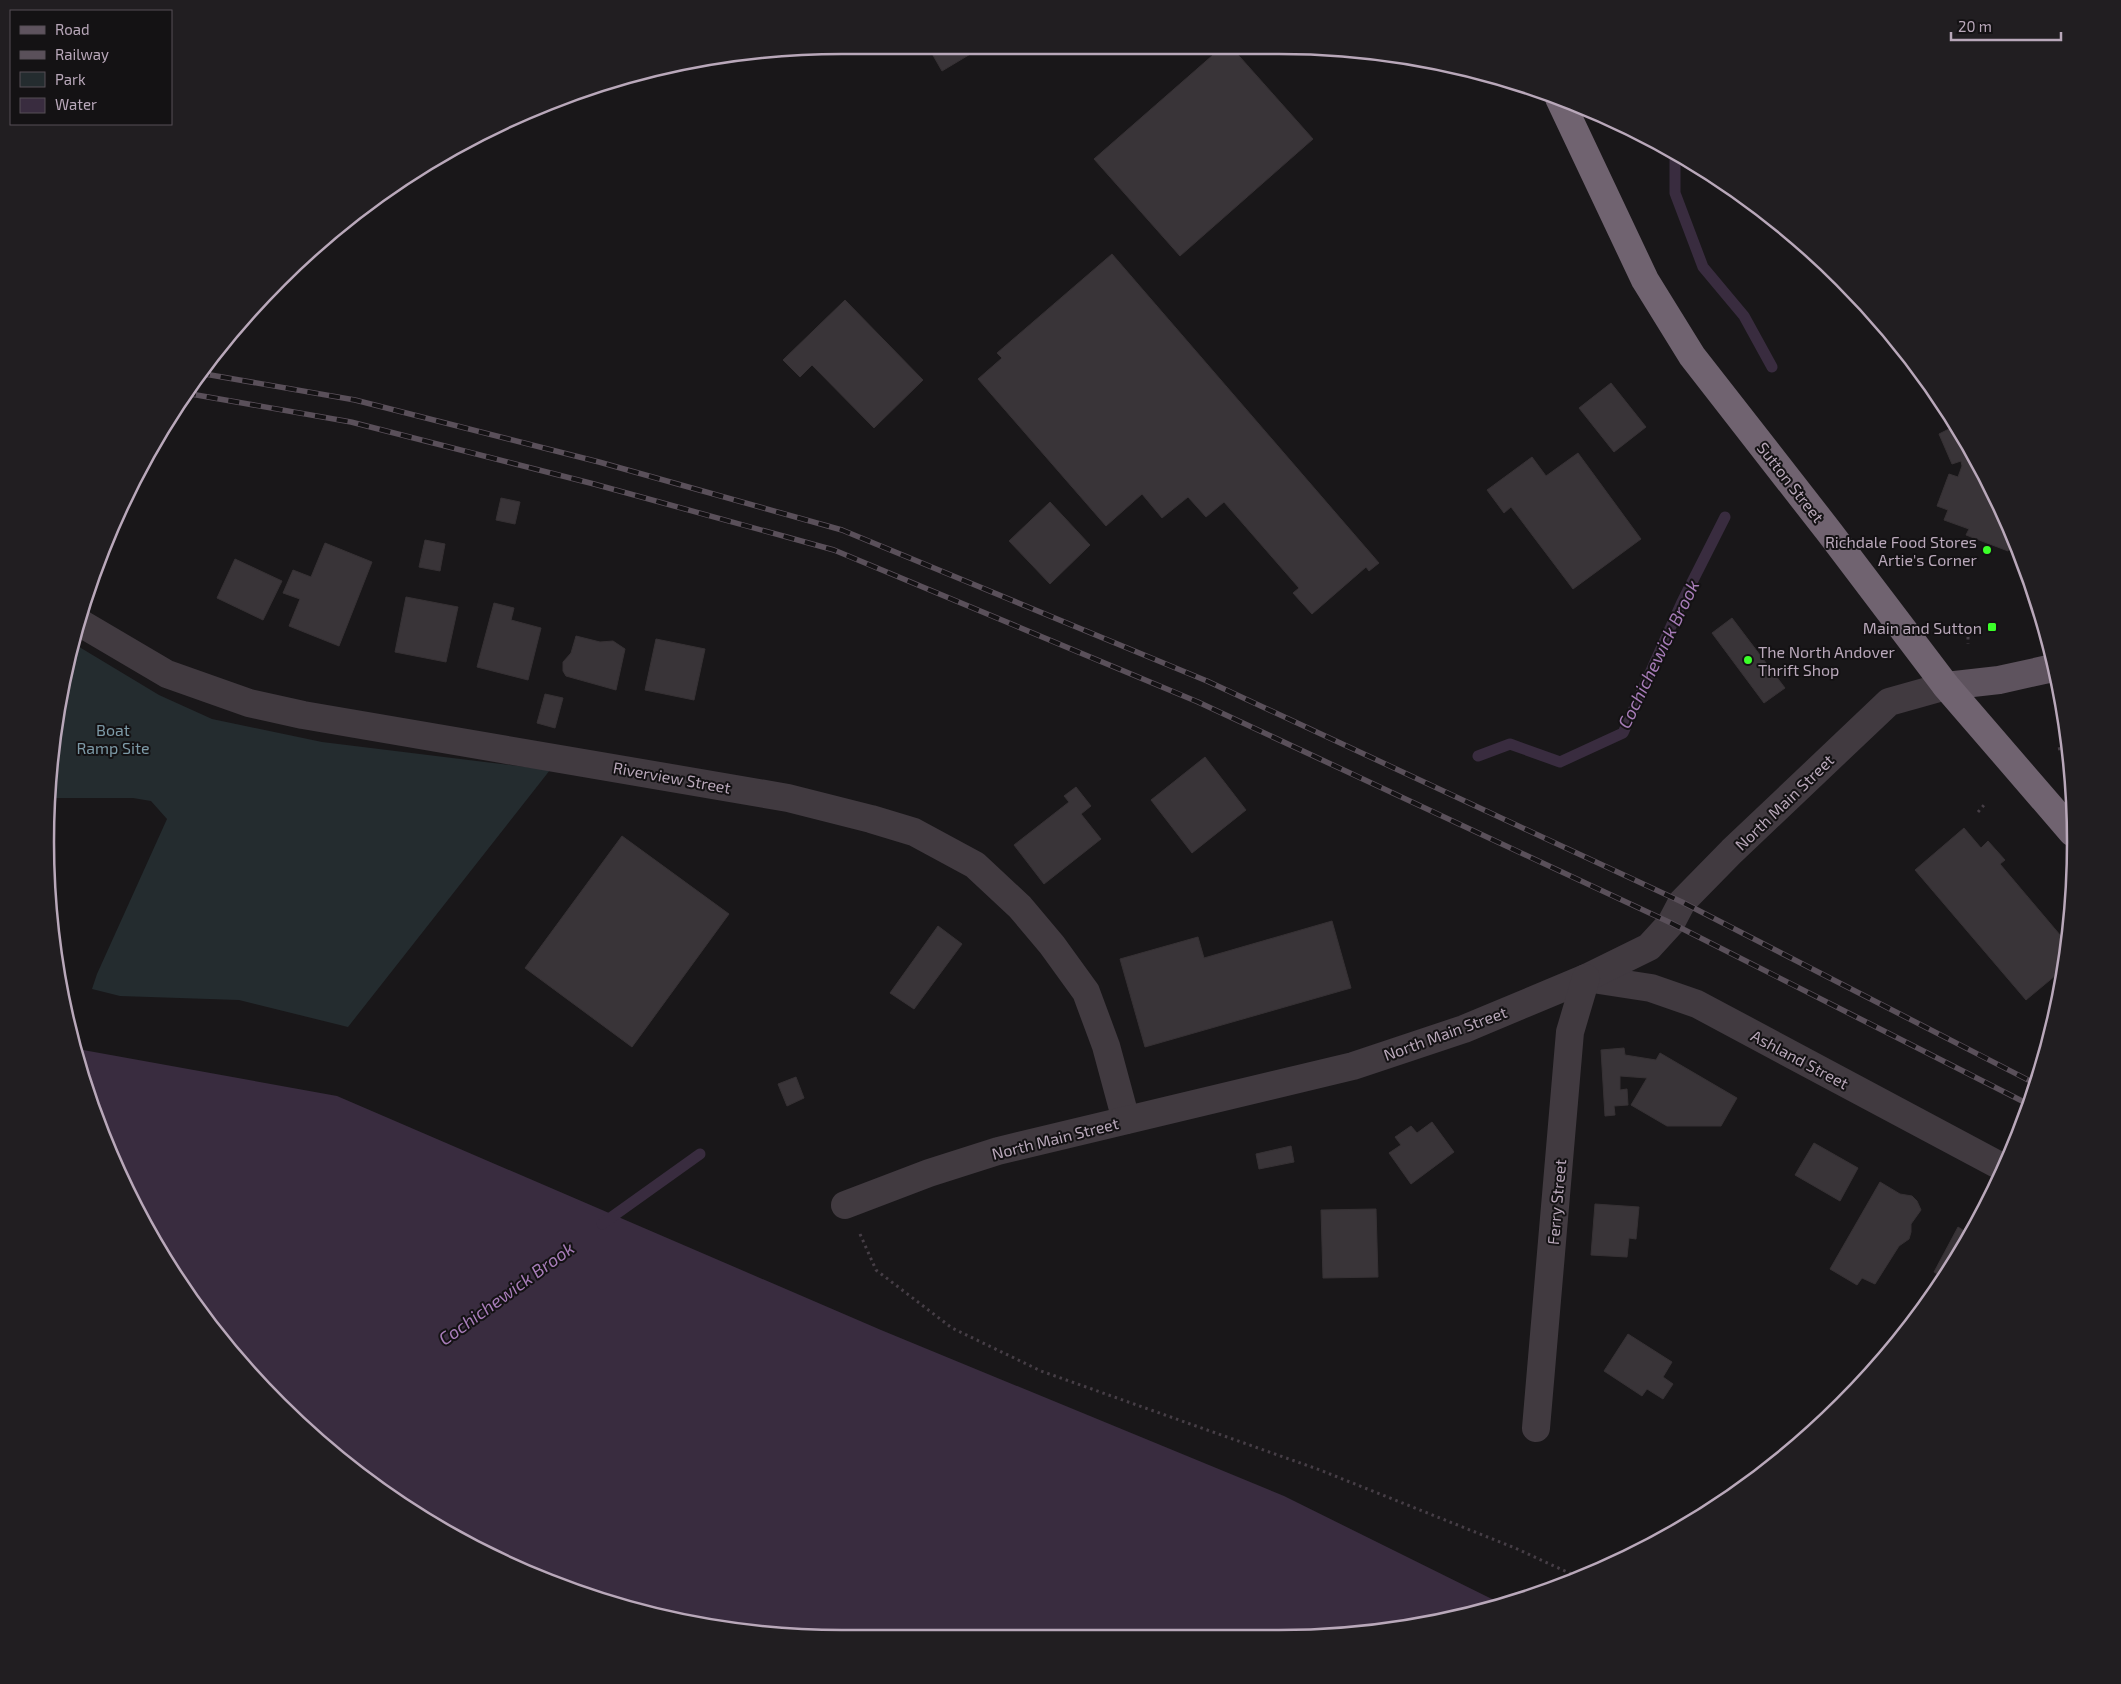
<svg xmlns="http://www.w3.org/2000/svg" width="2121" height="1684" viewBox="0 0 2121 1684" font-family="'Exo 2',sans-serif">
  <rect width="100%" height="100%" fill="#191719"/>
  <path fill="#242c2f" d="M71,642l88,53 53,24 110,23 228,28 -202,257 -109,-27 -119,-4 -28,-7 5,-15 70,-155 -16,-18 -18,-3h-85l4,-60z"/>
  <path fill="#392c3f" d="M72,1048l265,48 544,234 403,166 220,109 -70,19 -103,13 -489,2 -155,-15 -150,-46 -93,-46 -87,-58 -114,-106 -91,-128 -46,-93z"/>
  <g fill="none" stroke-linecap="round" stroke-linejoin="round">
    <g stroke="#392c3f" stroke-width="11">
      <path d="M1675,151v42l28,74 41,49 28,51"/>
      <path d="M1478,756l32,-12 50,18 63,-29 59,-131 43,-85"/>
      <path d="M602,1224l98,-70"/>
    </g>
  </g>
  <g fill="#393438" stroke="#363134">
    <path d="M1221,48h11l81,91 -133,117 -86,-97z"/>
    <path d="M930,50h47l-35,21z"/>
    <path d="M1112,254l267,309 -10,8 -3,-4 -54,47 -19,-21 6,-5 -75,-86 -18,15 -18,-20 -26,21 -20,-24 -36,32 -128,-147 24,-21 -5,-5z"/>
    <path d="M845,300l78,80 -49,48 -62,-63 -12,12 -17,-17z"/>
    <path d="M1611,383l35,44 -32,25 -35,-44z"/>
    <path d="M1957,425l12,19 46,101 -4,-2 -3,8 -42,-16 3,-6 -25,-9 4,-10 -11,-4 12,-32 9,3 4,-11 -1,-5 -9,3 -13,-30z"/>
    <path d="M1578,453l63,86 -68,50 -62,-82 -7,6 -17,-23 45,-33 14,19z"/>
    <path d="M501,498l19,4 -5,22 -19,-4z"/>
    <path d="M1050,502l40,43 -40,39 -41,-43z"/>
    <path d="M425,540l20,4 -5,27 -21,-4z"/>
    <path d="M325,543l47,19 -33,84 -50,-20 11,-27 -17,-6 10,-23 18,7z"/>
    <path d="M235,559l47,22 -19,39 -46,-22z"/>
    <path d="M406,597l52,10 -12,55 -51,-10z"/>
    <path d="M494,603l20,5 -3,12 30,8 -13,52 -51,-13z"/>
    <path d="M1732,618l53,70 -21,15 -52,-70z"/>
    <path d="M576,636l24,6 13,-1 12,8 -9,41 -50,-14 -3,-5v-9l8,-9z"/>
    <path d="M656,639l49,10 -11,51 -49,-10z"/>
    <path d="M545,694l18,4 -8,30 -18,-5z"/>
    <path d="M1205,757l41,53 -54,43 -41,-53z"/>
    <path d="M1076,787l15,19 -10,8 20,25 -57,45 -30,-39 55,-43 -5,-6z"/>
    <path d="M1964,828l17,20 7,-7 17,19 -5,4 66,78 -4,28 -36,30 -111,-130z"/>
    <path d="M622,836l107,78 -97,133 -107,-79z"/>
    <path d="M1332,921l19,67 -206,59 -25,-88 78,-22 6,21z"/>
    <path d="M938,926l24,18 -48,65 -24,-16z"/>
    <path d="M1624,1048l1,7 31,5 4,-7 77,45 -16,28h-54l-36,-21 16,-27 -27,-2v14l7,-1 1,16 -14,1 1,9 -10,1 -4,-66z"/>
    <path d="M796,1077l8,21 -17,8 -9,-22z"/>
    <path d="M1432,1122l22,30 -43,32 -22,-31 12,-8 -6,-8 16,-11 6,7z"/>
    <path d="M1814,1143l44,25 -18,33 -45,-26z"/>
    <path d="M1291,1146l3,16 -35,7 -3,-15z"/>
    <path d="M1880,1182l20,12 12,2 5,5 4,9 -10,14v8l-2,7 -10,7 -24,38 -13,-6 -5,7 -27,-16z"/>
    <path d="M1595,1204l44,3 -3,32 -7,-1 -2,19 -36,-2z"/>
    <path d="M1376,1209l2,68 -55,1 -2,-68z"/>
    <path d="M1958,1227l11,7 -41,66 13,-24 -7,-4z"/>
    <path d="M1628,1334l44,28 -9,15 10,7 -10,15 -16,-10 -5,7 -38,-25z"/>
  </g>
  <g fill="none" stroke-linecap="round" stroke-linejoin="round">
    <g stroke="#463e46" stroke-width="3" stroke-dasharray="2.5 4" stroke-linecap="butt">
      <path d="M1968,637v7"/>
      <path d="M2058,749l5,-1"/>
      <path d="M1978,812l6,-7"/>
      <path d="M860,1234l16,36 76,58 89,43 279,99 195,78 63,29"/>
    </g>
    <g stroke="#413a40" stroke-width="28">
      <path d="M77,621l90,53 82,29 54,12 485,83 83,21 43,13 61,33 45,42 32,38 34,47 20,54 20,74"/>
      <path d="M1586,978l65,10 46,16 307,164"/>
      <path d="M845,1205l84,-32 69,-22 355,-85 111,-37 122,-51 63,-31 22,-24 11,-21 50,-51 157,-149 57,-16"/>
      <path d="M1536,1428l34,-396 16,-54"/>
    </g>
    <path stroke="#5e535e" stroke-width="28" d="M1946,686l53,-6 54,-12"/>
    <path stroke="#706370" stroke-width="28" d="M1559,98l86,182 47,76 138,177 116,153 126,146"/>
    <defs>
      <g id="rail">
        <path d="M199,373l156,27 244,62 243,68 365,151 475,221 354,182"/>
        <path d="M185,393l166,29 243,62 240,66 364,152 473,221 357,181"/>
      </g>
    </defs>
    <use href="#rail" stroke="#5a505a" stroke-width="5.5"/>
    <use href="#rail" stroke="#141214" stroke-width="4" stroke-dasharray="11" stroke-linecap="butt"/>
  </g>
  <g fill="#3bff29" stroke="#141214" stroke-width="2">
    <circle cx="1987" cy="550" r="5"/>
    <rect x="1987" y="622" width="10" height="10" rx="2.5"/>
    <circle cx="1748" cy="660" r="5"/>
  </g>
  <g text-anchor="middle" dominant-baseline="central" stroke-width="4" stroke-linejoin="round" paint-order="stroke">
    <g font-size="16" fill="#b9a8ba" stroke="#141214">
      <text transform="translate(1791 482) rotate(52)">Sutton Street</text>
      <text transform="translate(672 777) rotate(10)">Riverview Street</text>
      <text transform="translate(1784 802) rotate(-44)">North Main Street</text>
      <text transform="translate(1445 1033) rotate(-20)">North Main Street</text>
      <text transform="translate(1800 1059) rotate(28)">Ashland Street</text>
      <text transform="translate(1055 1138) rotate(-14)">North Main Street</text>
      <text transform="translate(1556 1202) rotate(-85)">Ferry Street</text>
    </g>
    <g font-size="16" fill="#b9a8ba" stroke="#141214" text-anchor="end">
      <text x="1977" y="541">Richdale Food Stores<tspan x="1977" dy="18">Artie's Corner</tspan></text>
      <text x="1982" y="627">Main and Sutton</text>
      <text x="1758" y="651" text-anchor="start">The North Andover<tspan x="1758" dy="18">Thrift Shop</tspan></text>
    </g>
    <g font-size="16" fill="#7d9aa7" stroke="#141214">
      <text x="113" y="729">Boat<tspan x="113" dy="18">Ramp Site</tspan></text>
    </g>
    <g font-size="18" font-style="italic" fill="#a77cb8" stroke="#141214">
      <text transform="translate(1658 654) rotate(-64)">Cochichewick Brook</text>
      <text transform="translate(506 1293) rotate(-36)">Cochichewick Brook</text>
    </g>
  </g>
  <path d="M0 0H2121V1684H0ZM842 54H1279A788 788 0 0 1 2067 842V842A788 788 0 0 1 1279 1630H842A788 788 0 0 1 54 842V842A788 788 0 0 1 842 54Z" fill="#211e21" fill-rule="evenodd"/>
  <path fill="none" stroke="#b9a8ba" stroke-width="2.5" d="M842 54H1279A788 788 0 0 1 2067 842V842A788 788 0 0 1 1279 1630H842A788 788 0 0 1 54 842V842A788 788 0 0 1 842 54Z"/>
  <rect x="10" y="10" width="162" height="115" fill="#141214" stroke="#564e56"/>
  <rect x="20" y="26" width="25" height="8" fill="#5e535e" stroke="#564e56"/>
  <text x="55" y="35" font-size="15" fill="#b9a8ba">Road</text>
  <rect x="20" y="51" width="25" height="8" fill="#5a505a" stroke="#564e56"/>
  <text x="55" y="60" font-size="15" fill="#b9a8ba">Railway</text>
  <rect x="20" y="72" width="25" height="15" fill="#242c2f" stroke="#564e56"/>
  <text x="55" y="85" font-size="15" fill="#b9a8ba">Park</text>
  <rect x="20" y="98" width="25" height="15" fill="#392c3f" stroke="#564e56"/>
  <text x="55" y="110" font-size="15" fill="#b9a8ba">Water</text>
  <path d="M1951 32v8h110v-8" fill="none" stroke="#b9a8ba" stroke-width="2.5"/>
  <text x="1958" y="32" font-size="15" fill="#b9a8ba" stroke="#141214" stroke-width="4" paint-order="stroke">20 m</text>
</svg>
